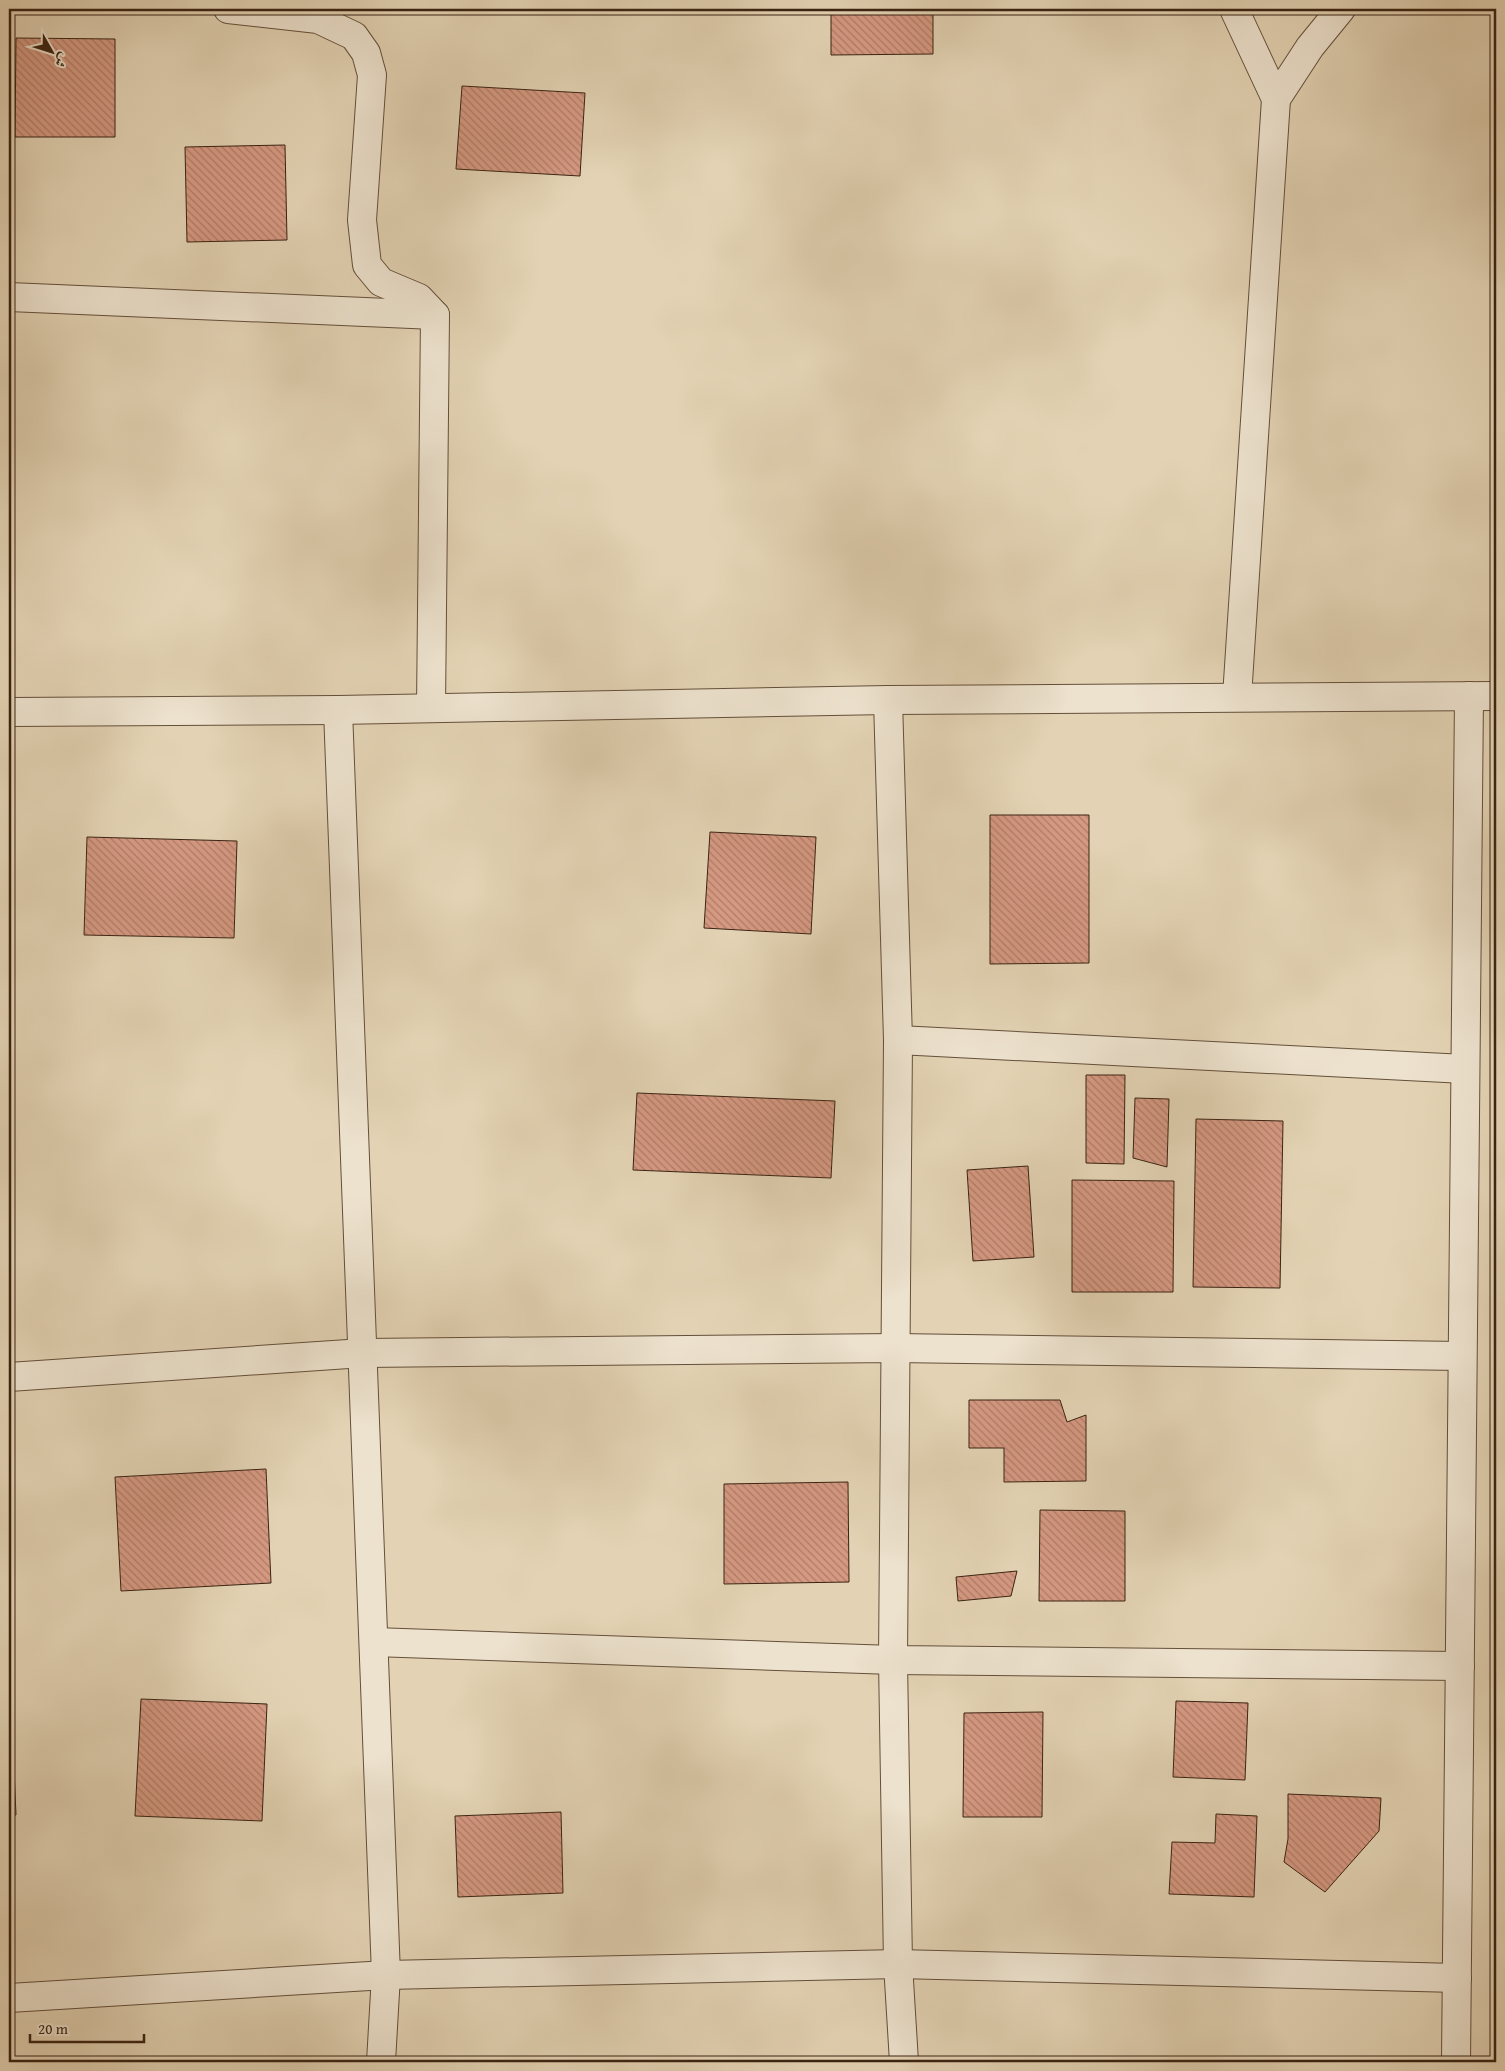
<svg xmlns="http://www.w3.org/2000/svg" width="1505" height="2071" viewBox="0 0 1505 2071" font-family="'Gentium Book Plus',Amiri,serif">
  <defs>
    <pattern id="building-back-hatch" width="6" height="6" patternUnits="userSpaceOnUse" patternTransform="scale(1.25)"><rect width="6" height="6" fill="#d69982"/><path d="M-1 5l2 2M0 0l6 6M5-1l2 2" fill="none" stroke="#af7c69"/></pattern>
  </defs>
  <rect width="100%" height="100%" fill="#e3d3b4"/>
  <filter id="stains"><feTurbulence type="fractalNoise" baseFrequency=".004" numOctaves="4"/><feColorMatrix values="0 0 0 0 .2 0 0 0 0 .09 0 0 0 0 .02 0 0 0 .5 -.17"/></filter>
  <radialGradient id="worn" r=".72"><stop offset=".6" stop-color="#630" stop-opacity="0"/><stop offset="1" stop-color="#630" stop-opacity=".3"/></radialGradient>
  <g fill="url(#building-back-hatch)" stroke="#3a2312">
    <path d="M831,9h102v45l-102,1z"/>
    <path d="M16,38l99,1v98h-100z"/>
    <path d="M462,86l123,7 -5,83 -124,-7z"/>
    <path d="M285,145l2,95 -100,2 -2,-95z"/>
    <path d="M990,815h99v148l-99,1z"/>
    <path d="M710,832l106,5 -5,97 -107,-6z"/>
    <path d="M87,837l150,4 -3,97 -150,-3z"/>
    <path d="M1086,1075h39l-1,89 -38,-1z"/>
    <path d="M637,1093l198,8 -4,77 -198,-8z"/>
    <path d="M1135,1098l34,1 -2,68 -34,-9z"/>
    <path d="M1196,1119l87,2 -3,167 -87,-1z"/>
    <path d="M1028,1166l6,91 -61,4 -6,-91z"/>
    <path d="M1072,1180l102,1 -1,111h-101z"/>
    <path d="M1494,1376h2v108h-4z"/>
    <path d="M969,1400h91l7,22 19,-7v66l-82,1v-34h-35z"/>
    <path d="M266,1469l5,114 -150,8 -6,-114z"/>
    <path d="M848,1482l1,100 -125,2v-100z"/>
    <path d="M1040,1510l85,1v90h-86z"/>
    <path d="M1017,1571l-6,25 -53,5 -2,-24z"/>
    <path d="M141,1699l126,5 -5,117 -127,-5z"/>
    <path d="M1176,1701l72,2 -3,77 -72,-3z"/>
    <path d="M1043,1712l-1,105h-79l1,-104z"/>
    <path d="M12,1724l4,91h-7v-90z"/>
    <path d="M1288,1794l93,4 -2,33 -54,61 -41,-30 4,-23z"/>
    <path d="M561,1812l2,81 -105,4 -3,-81z"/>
    <path d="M1216,1814l41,2 -3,81 -85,-3 3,-52 43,1z"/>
  </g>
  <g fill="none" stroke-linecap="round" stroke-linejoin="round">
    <defs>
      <g id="minor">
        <path d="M228,9l90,10 36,17 12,17 6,22 -10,145 5,45 14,17 38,16 16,17 -4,393"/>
        <path d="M1234,9l42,90 -39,598"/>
        <path d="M1276,99l34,-52 31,-38"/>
        <path d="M9,297l426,18"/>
        <path d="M888,700l10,340 -5,620 5,304 6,98"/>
        <path d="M338,710l48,1265 -5,87"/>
        <path d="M898,1040l567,29"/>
        <path d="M9,1377l354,-24 532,-5 566,8"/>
        <path d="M374,1642l519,18 567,6"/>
        <path d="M9,1998l377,-23 512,-11 559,14"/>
        <path d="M1456,2062l13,-1366"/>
      </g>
      <path id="tertiary" d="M9,712l329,-2 550,-10 608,-4"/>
    </defs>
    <use href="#minor" stroke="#644f3a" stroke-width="30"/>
    <use href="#tertiary" stroke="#644f3a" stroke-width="30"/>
    <use href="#minor" stroke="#ede2ce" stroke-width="28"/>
    <use href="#tertiary" stroke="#ede2ce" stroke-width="28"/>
  </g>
  <rect width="1505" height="2071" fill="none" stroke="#e3d3b4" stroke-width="30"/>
  <rect x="10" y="10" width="1485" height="2051" fill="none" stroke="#3a2312" stroke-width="2.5"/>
  <rect x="15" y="15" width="1475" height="2041" fill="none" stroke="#3a2312"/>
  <g transform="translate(52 52) rotate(129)" stroke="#ede2ce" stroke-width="4" paint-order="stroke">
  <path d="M0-4L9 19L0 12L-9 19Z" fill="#3a2312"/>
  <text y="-8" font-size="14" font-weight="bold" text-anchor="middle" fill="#3a2312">ش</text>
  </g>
  <path d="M30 2034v8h114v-8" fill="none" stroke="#3a2312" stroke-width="2.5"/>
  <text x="38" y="2034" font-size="15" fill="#3a2312" stroke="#ede2ce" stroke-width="4" paint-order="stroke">20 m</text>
  <rect width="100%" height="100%" filter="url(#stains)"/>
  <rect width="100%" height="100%" fill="url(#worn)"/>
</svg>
